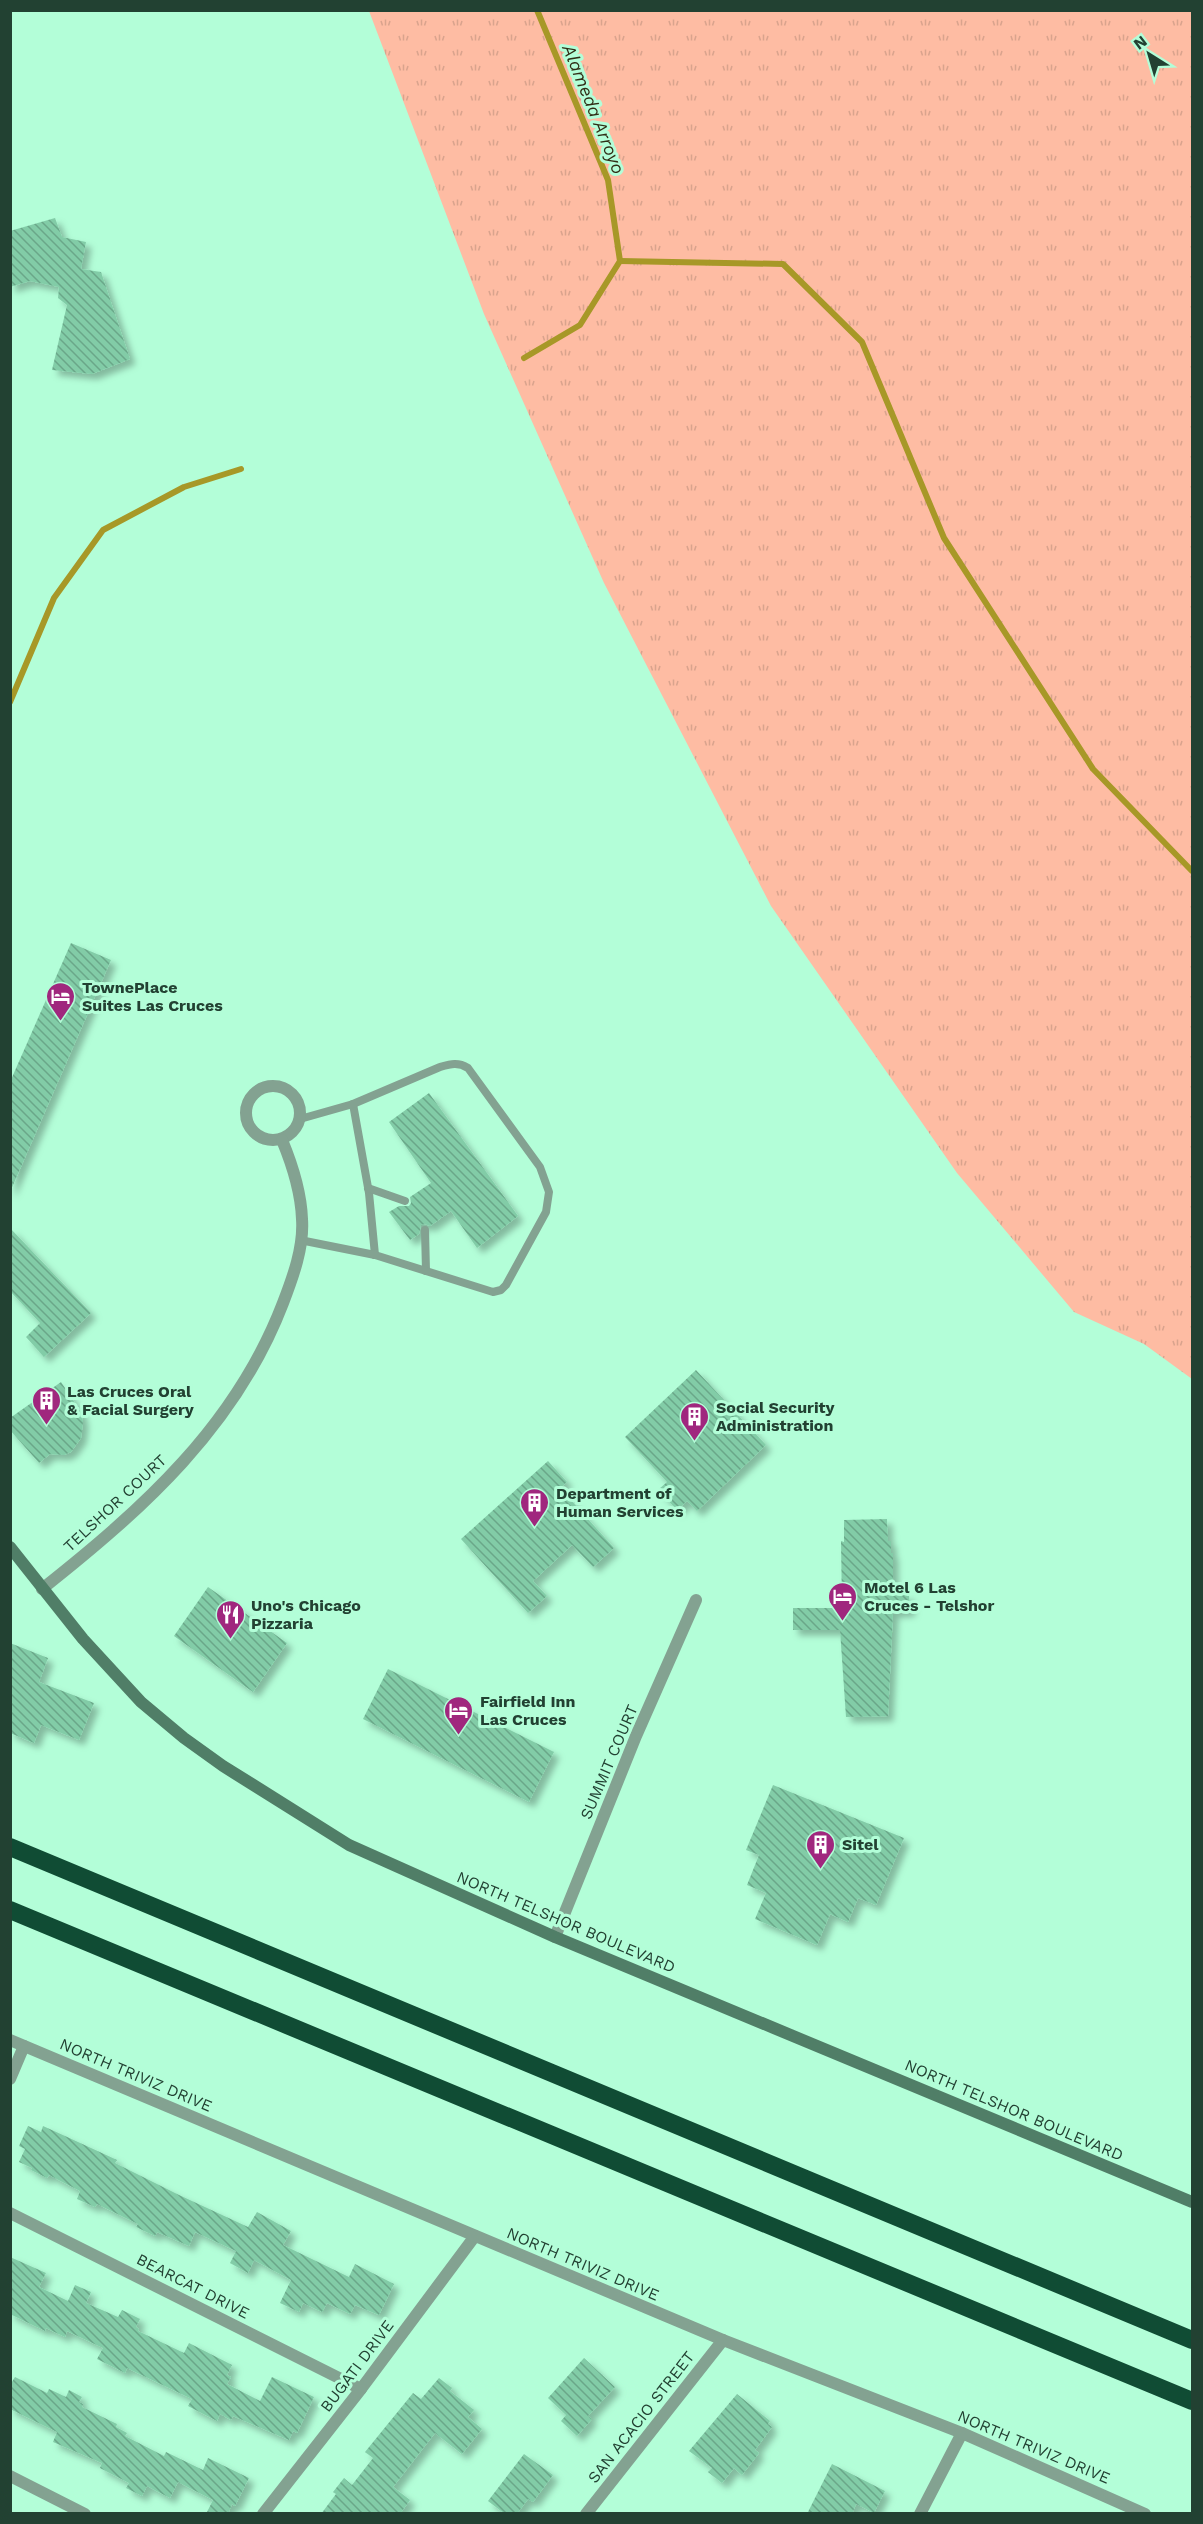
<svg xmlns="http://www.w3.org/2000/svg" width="1203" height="2524" viewBox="0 0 1203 2524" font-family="'Work Sans',sans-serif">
  <defs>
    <pattern id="grass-tufts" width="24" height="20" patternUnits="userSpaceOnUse" patternTransform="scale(1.5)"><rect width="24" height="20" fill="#febca3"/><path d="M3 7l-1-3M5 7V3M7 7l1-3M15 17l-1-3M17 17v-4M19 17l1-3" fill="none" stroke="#d9a38d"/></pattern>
    <pattern id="building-back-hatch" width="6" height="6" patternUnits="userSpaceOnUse" patternTransform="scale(1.5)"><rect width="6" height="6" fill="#82cca7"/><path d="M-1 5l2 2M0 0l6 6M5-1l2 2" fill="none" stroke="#6aa789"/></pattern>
    <filter id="shadow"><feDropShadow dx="5.5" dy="5.5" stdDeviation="3" flood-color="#0004"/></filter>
  </defs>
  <rect width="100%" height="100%" fill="#b3fed8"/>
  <path fill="url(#grass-tufts)" d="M369,11h823v1368l-48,-35 -70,-32 -117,-139 -186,-267 -167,-323 -120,-269z"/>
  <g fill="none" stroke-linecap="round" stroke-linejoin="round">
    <g stroke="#a79827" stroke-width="6">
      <path d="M620,261l163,3 79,78 82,196 149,231 99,102"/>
      <path d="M524,358l56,-33 40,-64 -12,-81 -71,-170"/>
      <path d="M10,702l44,-104 49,-68 81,-43 57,-18"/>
    </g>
  </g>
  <g fill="url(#building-back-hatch)" filter="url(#shadow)">
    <path d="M55,218l7,19 24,5 -5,27 20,3 29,87 -38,15 -40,-4 15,-65 -9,-7 1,-11 -29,-6 -20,6v-56z"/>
    <path d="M71,943l40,17 -101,232v-110z"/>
    <path d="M429,1093l89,123 -41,32 -26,-37 -21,15 -5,-2 -4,1 -2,9 -9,6 -21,-28 10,-6h10l2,-3 -1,-6 21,-14 -42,-61z"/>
    <path d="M10,1228l81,85 -47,44 -18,-20 14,-14 -30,-32z"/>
    <path d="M696,1370l70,75 -69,66 -10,-10 -10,9 -19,-20 9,-8 -42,-45z"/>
    <path d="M61,1382l20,30 2,10 -2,16 -10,14 -7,3 -14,-1 -11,9 -29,-33v-12z"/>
    <path d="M548,1461l19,21 -7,6 54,60 -21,19 -21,-22 -39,36 14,15 -19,17 -67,-74z"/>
    <path d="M887,1519l1,22h3v12h2v42h16l1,16 -17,1 -5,104 -42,1 -6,-87h-47v-22h49l-1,-67 3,1v-22z"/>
    <path d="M208,1587l79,56 -34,49 -79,-56z"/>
    <path d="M10,1643l38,15 -9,24 55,21 -15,37 -38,-15 -7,18 -24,-10z"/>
    <path d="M388,1669l166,83 -25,50 -166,-83z"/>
    <path d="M773,1785l131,53 -28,67 -18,-7 -10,24 -18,-8 -13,31 -62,-26 11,-26 -19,-8 12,-30 -13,-5z"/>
    <path d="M28,2126l13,6 2,-6 22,10 52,24 -2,3 64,32 69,32 9,-15 34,19 -8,14 66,32 6,-13 39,20 -15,31 -24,-10 -5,9 -23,-11 -5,9 -19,-9 -4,9 -19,-9 11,-23 -37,-20 -6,13 -18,-10 6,-12 -41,-19 -6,14 -32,-14 -2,4 -19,-9 2,-3 -41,-20 -2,3 -18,-8 3,-8 -31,-16 -2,3 -16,-8 1,-2 -13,-6 6,-13 -6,-3z"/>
    <path d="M10,2257l36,16 -7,14 29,14 7,-16 16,7 -5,11 32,14 4,-7 18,9 -4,8 3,2 -1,2 46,22 5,-10 43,22 -5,10 4,2 -4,7 33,17 12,-24 42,20 -17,36 -4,-2 -4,9 -56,-24 -2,4 -11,-6 -3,7 -29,-15 4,-7 -65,-31 -2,5 -28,-14 6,-11 -36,-17 -2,6 -19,-9 -1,3 -35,-17z"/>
    <path d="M584,2358l31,29 -27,29 4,3 -15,17 -16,-15 5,-6 -18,-17z"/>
    <path d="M15,2377l32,16 2,-4 17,8 3,-7 13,7 -3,5 4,2 -1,3 35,17 -1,3 11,6 -2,3 39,20 2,-4 37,18 5,-12 41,20 -14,28 -3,-2 -4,10h-22l7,-14 -35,-18 -8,16 -23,-12 -5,10 -16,-8 3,-5 -29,-15 2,-5 -49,-21 4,-10 -47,-23v-24z"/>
    <path d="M439,2378l13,10 -2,3 24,19 -6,7 14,12 -20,25 -27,-21 -42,54 17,13 -10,14h-79l15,-20 -3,-2 11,-14 8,7 21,-27 -8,-6 48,-59 8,6z"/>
    <path d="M737,2394l33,27 -2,3 4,3 -17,23 4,3 -17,22 -8,-7 -12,15 -14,-11 4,-4 -23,-17z"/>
    <path d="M524,2454l29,21 -20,27 -5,-3 -11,15h-12l-17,-13z"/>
    <path d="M832,2464l53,27 -11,22 -18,-9 -4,10h-45z"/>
  </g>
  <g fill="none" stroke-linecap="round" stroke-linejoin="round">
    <g stroke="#83a291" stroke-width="8">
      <path d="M353,1104l16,89 6,62"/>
      <path d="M368,1188l37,13"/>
      <path d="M425,1230l1,41"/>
      <path d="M300,1240l75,15 118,37 8,-2 5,-5 40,-73 3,-20 -9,-25 -72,-99c-10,-6 -17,-4 -28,-1l-87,37 -53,15"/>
    </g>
    <g stroke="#83a291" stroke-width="12">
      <circle cx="273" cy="1113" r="27"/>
      <path d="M42,1589c101,-80 194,-163 241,-286 10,-26 21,-56 19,-84 -1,-27 -10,-55 -20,-79"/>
      <path d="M555,1937l81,-201 60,-136"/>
      <path d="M10,2079l14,-33"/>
      <path d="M10,2213l351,176"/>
      <path d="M10,2476l75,38"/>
      <path d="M263,2514l98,-125 114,-153"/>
      <path d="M586,2514l137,-174"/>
      <path d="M920,2514l42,-81"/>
    </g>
    <path stroke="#83a291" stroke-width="12" d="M10,2040l713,300 239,93 183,81"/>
    <path stroke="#507e67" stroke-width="12" d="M10,1547l73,92 58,63 43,36 39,28 126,79 206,92 637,265"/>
    <g stroke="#104c34" stroke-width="18">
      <path d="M10,1847l1182,493"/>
      <path d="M10,1910l1182,491"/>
    </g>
  </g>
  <defs>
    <symbol id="hotel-pin" viewBox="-11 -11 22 30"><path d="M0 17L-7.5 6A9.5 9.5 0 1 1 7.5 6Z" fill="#a0277e" stroke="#b3fed8"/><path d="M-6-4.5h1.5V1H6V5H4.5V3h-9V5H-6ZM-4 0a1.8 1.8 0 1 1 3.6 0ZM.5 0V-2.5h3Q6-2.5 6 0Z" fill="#fff"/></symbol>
    <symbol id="building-pin" viewBox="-11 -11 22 30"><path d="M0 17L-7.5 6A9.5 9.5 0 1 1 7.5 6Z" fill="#a0277e" stroke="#b3fed8"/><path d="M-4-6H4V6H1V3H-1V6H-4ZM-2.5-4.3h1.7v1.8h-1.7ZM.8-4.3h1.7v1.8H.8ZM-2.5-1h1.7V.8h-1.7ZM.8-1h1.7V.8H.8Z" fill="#fff"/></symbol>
    <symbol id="restaurant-pin" viewBox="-11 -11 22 30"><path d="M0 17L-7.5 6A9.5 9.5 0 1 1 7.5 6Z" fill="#a0277e" stroke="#b3fed8"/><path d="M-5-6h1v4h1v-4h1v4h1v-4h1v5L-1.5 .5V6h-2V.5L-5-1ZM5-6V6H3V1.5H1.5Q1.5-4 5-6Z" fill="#fff"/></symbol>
  </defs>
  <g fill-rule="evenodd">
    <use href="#hotel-pin" x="44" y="980" width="33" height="45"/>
    <use href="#building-pin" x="30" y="1384" width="33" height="45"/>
    <use href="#building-pin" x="678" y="1400" width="33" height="45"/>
    <use href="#building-pin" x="518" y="1486" width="33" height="45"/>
    <use href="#hotel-pin" x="826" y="1580" width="33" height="45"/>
    <use href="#restaurant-pin" x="214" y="1598" width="33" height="45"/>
    <use href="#hotel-pin" x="442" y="1694" width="33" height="45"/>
    <use href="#building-pin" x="804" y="1828" width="33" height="45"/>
  </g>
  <g text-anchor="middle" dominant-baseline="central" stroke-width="6" stroke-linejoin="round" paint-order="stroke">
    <g font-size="16" font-weight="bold" fill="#224132" stroke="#b3fed8" text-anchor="start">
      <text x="82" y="987">TownePlace<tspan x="82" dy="18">Suites Las Cruces</tspan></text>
      <text x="67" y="1391">Las Cruces Oral<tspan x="67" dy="18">&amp; Facial Surgery</tspan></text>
      <text x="716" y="1407">Social Security<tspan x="716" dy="18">Administration</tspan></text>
      <text x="556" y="1493">Department of<tspan x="556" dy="18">Human Services</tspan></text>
      <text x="864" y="1587">Motel 6 Las<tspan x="864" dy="18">Cruces - Telshor</tspan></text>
      <text x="251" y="1605">Uno's Chicago<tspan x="251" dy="18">Pizzaria</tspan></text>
      <text x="480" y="1701">Fairfield Inn<tspan x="480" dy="18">Las Cruces</tspan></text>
      <text x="842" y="1844">Sitel</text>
    </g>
    <g font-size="16" fill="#224132" stroke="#b3fed8">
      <text transform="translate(115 1503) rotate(-43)">TELSHOR COURT</text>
      <text transform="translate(609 1762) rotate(-67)">SUMMIT COURT</text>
      <text transform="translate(566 1922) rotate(23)">NORTH TELSHOR BOULEVARD</text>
      <text transform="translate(136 2075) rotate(23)">NORTH TRIVIZ DRIVE</text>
      <text transform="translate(1014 2110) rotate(23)">NORTH TELSHOR BOULEVARD</text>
      <text transform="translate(583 2264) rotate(23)">NORTH TRIVIZ DRIVE</text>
      <text transform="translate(193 2286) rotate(27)">BEARCAT DRIVE</text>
      <text transform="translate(357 2366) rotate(-53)">BUGATI DRIVE</text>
      <text transform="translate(641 2417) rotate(-52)">SAN ACACIO STREET</text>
      <text transform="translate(1034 2447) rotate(23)">NORTH TRIVIZ DRIVE</text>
    </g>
    <g font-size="18" font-style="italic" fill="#312e16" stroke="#b3fed8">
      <text transform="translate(594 109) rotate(68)">Alameda Arroyo</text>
    </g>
  </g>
  <rect width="1203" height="2524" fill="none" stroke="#224132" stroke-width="24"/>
  <g transform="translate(1149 54) rotate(323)" stroke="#b3fed8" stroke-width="4.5" paint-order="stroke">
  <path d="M0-4.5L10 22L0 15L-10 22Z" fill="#224132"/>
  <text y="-9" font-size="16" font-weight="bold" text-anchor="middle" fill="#224132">N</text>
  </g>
</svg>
